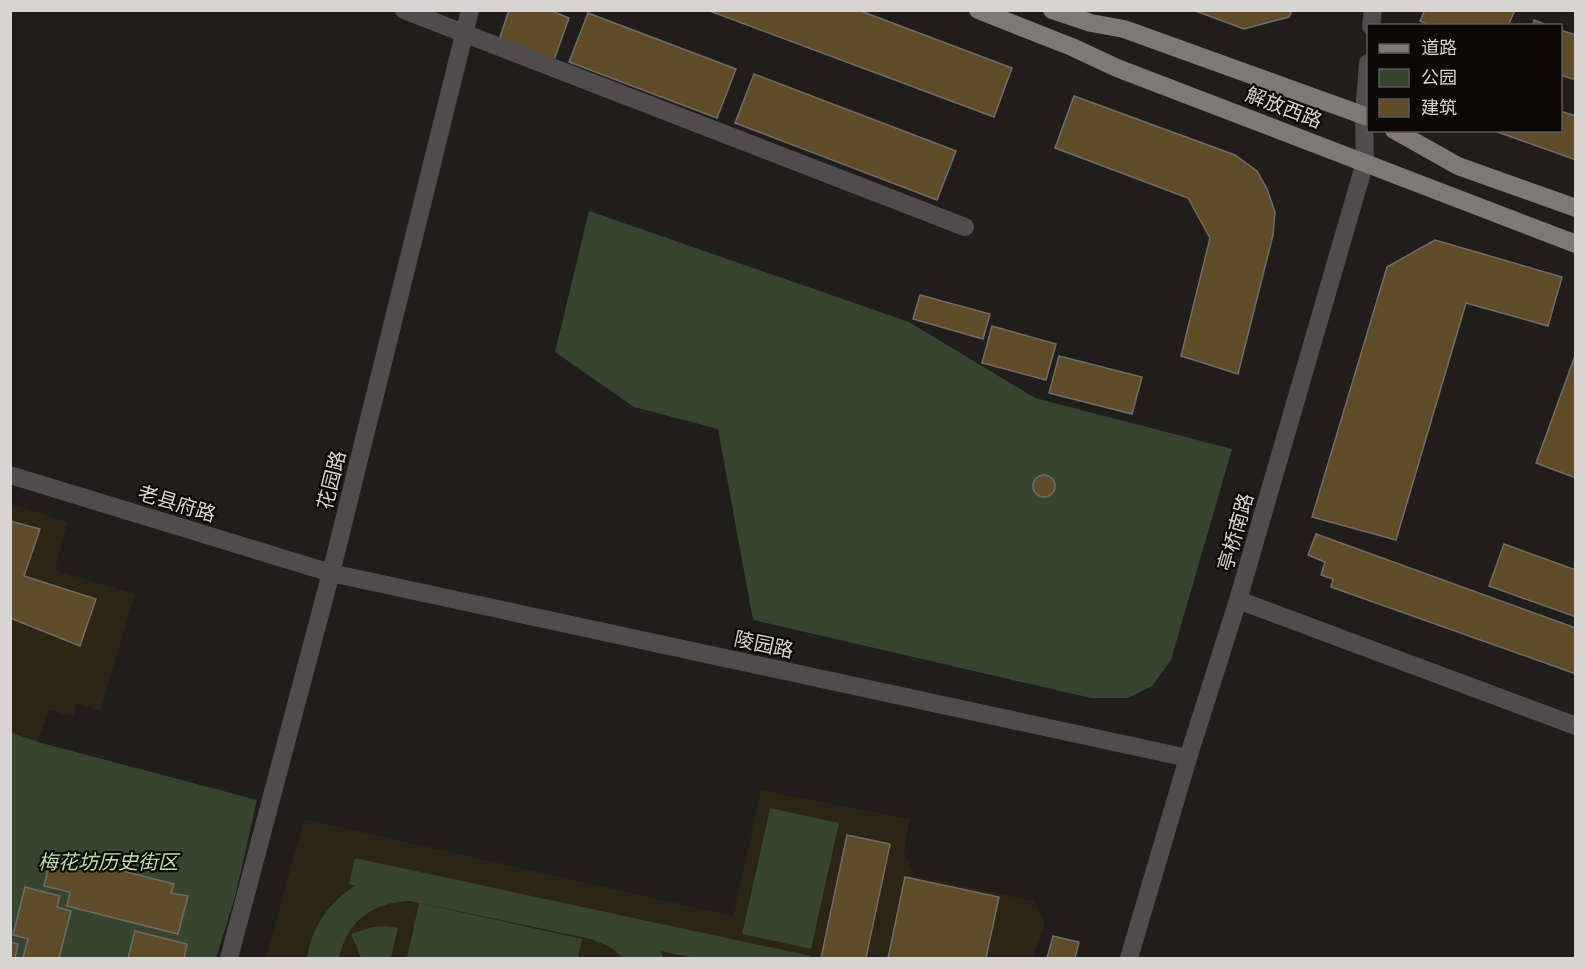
<svg xmlns="http://www.w3.org/2000/svg" width="1586" height="969" viewBox="0 0 1586 969" font-family="'PT Serif','Noto Sans SC',serif">
  <rect width="100%" height="100%" fill="#201e1b"/>
  <g fill="#2c2414">
    <path d="M10,504l58,18 -13,48 80,24 -35,117 -24,-8 -2,14 -25,-7 -11,32 -27,-10z"/>
    <path d="M761,790l149,29 -6,33 11,24 119,25 11,23 -12,34h-767l38,-139 429,97z"/>
  </g>
  <g fill="#374430">
    <path d="M589,211l320,111 126,76 197,51 -61,211 -19,26 -24,12h-37l-338,-78 -35,-191 -84,-22 -79,-55z"/>
    <path d="M10,732l28,10 219,58 -22,97 -19,61h-205z"/>
    <path d="M770,808l69,15 -28,126 -69,-15z"/>
    <path d="M355,858l456,98 -1,2h-114l-36,-7 4,7h-41l-13,-11 -19,-8 -181,-38c-37,1 -63,20 -71,57h-32c5,-31 21,-55 48,-72l-6,-2z"/>
    <path d="M419,903l163,36 -4,19h-171z"/>
    <path d="M387,926l11,2 -7,30h-30l-10,-24 21,-7z"/>
  </g>
  <g fill="#604b28" stroke="#6f6c69" stroke-width="1.5">
    <path d="M509,10h40l20,8 -15,42 -55,-20z"/>
    <path d="M707,10h151l154,58 -18,49z"/>
    <path d="M1193,10h99l-3,7 -45,12z"/>
    <path d="M1425,10h90l-7,16h-75l-13,-5z"/>
    <path d="M588,13l148,56 -19,49 -148,-56z"/>
    <path d="M1534,20l15,6h-16z"/>
    <path d="M1560,30l16,5v45l-16,-5z"/>
    <path d="M754,74l202,77 -19,49 -202,-77z"/>
    <path d="M1074,96l161,59 22,16 10,18 8,23 -2,23 -35,139 -57,-18 29,-118 -22,-40 -133,-50z"/>
    <path d="M1560,111l16,5v44l-84,-30h68z"/>
    <path d="M1435,240l127,37 -14,49 -82,-23 -70,237 -84,-23 75,-250z"/>
    <path d="M920,295l70,19 -7,25 -70,-20z"/>
    <path d="M992,326l64,18 -10,36 -64,-17z"/>
    <path d="M1576,353v125l-40,-15z"/>
    <path d="M1059,356l83,21 -10,37 -83,-21z"/>
    <circle cx="1044" cy="486" r="11"/>
    <path d="M10,521l30,8 -16,47 72,23 -16,47 -70,-28z"/>
    <path d="M1316,534l260,94v46l-245,-87 2,-8 -12,-4 4,-13 -17,-7z"/>
    <path d="M1504,544l72,26v47l-87,-31z"/>
    <path d="M847,835l43,9 -24,114h-45z"/>
    <path d="M52,853l122,31 -3,9 17,3 -10,38 -111,-28 3,-14 -26,-6z"/>
    <path d="M905,877l94,20 -13,61h-98z"/>
    <path d="M25,887l35,9 -3,11 14,4 -12,47h-36l5,-19 -15,-4z"/>
    <path d="M135,931l52,13 -3,14h-56z"/>
    <path d="M1053,936l26,6 -4,16h-28z"/>
    <path d="M10,942l8,2 -3,14h-5z"/>
  </g>
  <g fill="none" stroke-linecap="round" stroke-linejoin="round">
    <g stroke="#4e4c4c" stroke-width="18">
      <path d="M404,10l561,217"/>
      <path d="M1371,26l2,-16"/>
      <path d="M10,475l321,98 857,185"/>
      <path d="M1238,600l338,126"/>
      <path d="M229,958l102,-385 139,-563"/>
      <path d="M1129,958l59,-200 50,-158 127,-438 -1,-48 4,-51"/>
    </g>
    <g stroke="#7d7979" stroke-width="18">
      <path d="M978,10l94,37 45,21 459,176"/>
      <path d="M1052,10l39,13 33,6 244,88"/>
      <path d="M1394,130l64,36 118,42"/>
    </g>
  </g>
  <g text-anchor="middle" dominant-baseline="central" stroke-width="4.5" stroke-linejoin="round" paint-order="stroke">
    <g font-size="20" fill="#d7d5d3" stroke="#090807">
      <text transform="translate(1284 107) rotate(21)">解放西路</text>
      <text transform="translate(331 480) rotate(-76)">花园路</text>
      <text transform="translate(177 503) rotate(17)">老县府路</text>
      <text transform="translate(1235 532) rotate(-74)">亭桥南路</text>
      <text transform="translate(764 644) rotate(12)">陵园路</text>
    </g>
    <g font-size="20" font-style="italic" fill="#b9e0a6" stroke="#090807">
      <text x="108" y="861">梅花坊历史街区</text>
    </g>
  </g>
  <rect width="1586" height="969" fill="none" stroke="#d7d5d3" stroke-width="24"/>
  <rect x="1367" y="24" width="195" height="108" fill="#090807" stroke="#5b5a59" stroke-width="1.5"/>
  <rect x="1379" y="44" width="30" height="9" fill="#7d7979" stroke="#5b5a59" stroke-width="1.5"/>
  <text x="1421" y="54" font-size="18" fill="#d7d5d3">道路</text>
  <rect x="1379" y="69" width="30" height="18" fill="#374430" stroke="#5b5a59" stroke-width="1.5"/>
  <text x="1421" y="84" font-size="18" fill="#d7d5d3">公园</text>
  <rect x="1379" y="99" width="30" height="18" fill="#604b28" stroke="#5b5a59" stroke-width="1.5"/>
  <text x="1421" y="114" font-size="18" fill="#d7d5d3">建筑</text>
</svg>
